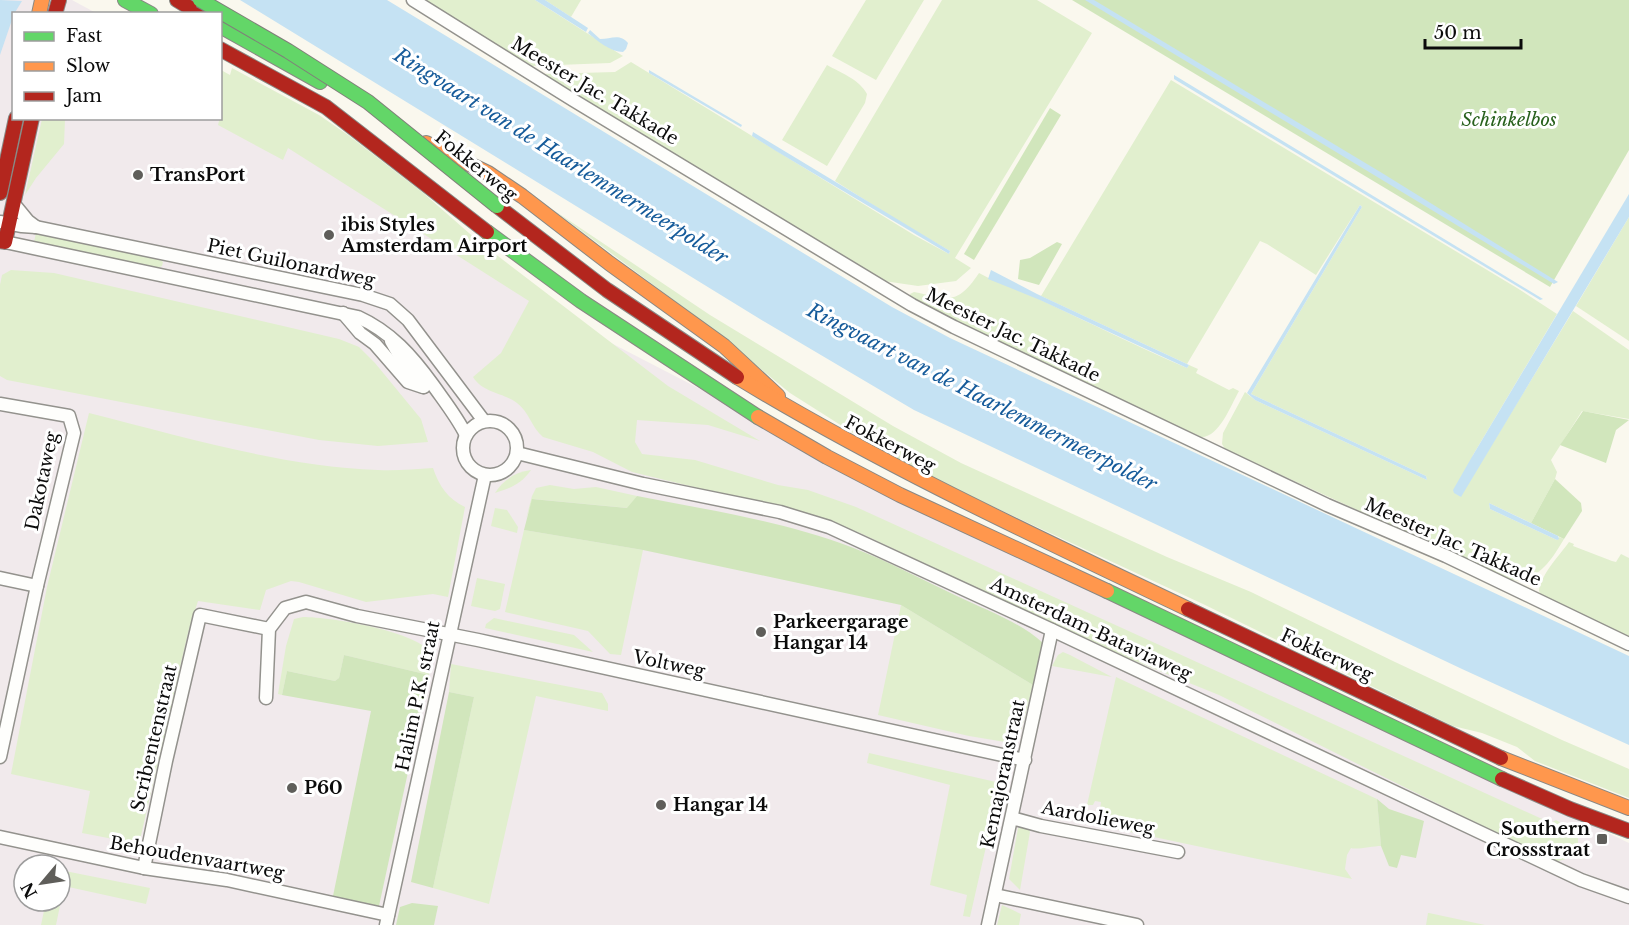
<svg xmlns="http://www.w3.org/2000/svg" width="1629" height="925" viewBox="0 0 1629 925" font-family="'Libre Baskerville',serif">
  <rect width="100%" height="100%" fill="#faf8ee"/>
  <path fill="#f1eaec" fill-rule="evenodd" d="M0,0h72l24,13 -82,1v104h206l1,-32 361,242 368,190 679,325v82h-1629zM24,865h36v36h-36z"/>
  <g fill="#e1efce">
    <path d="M424,0h111l88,56 -13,7 -78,3z"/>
    <path d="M545,0h36l-10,17z"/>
    <path d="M866,0h58l-48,80 -44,-24z"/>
    <path d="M942,0h95l55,33 -137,225 16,10 -15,13 -38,5 -34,-5 -20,-9 -321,-198 72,-2 16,-10 283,173 35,19 1,-3 -50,-29 -65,-41z"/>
    <path d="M827,65c14,8 32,14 40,29l-2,9 -38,63 -45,-26z"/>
    <path d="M232,68l87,47 29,20 74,57 55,48 191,146 92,55 -52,-16 -71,-5 -2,22 7,12 53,6 83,25 30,5 48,17 695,316 5,-3c6,3 17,13 22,18v7l-9,13 -14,4 -336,-167 -104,-42 -255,-120 -47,-17 -181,-44 -39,-20 -50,-15c-11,-9 -14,-25 -26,-34 -15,-11 -34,-10 -44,-26l28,-24 28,-52 -241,-153 -5,12 -65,-35 3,-12v-43l9,5z"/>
    <path d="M1171,80l346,208 40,26 -84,141 -13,42 113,-186 56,39v69l-47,-8 -31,49 6,12 -2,7 -24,44 -42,-20 1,6 67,31 2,-3 5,2c-13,22 -27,44 -55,41l-284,-131 -3,-5 1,-11 22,-41 10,8 172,80 -1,-4 -175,-82 111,-187 -2,-2 -44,70 -49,-31 -7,-3 -73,123 -146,-68z"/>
    <path d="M42,119h23l-1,25 -28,34 -11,17z"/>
    <path d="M552,209l158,106 183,111 68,37 206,94 84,35 144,70 167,78 67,29v29l-94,-37 -18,-14 -35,-14 -29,-7 -250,-122 -254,-118 -69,-36 -90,-57 -83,-68z"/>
    <path d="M1629,217v124l-53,-35z"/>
    <path d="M36,233l123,26 4,3 -1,4 -5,2 -123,-26z"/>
    <path d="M11,270l43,3 285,66 20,8 16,16 46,56 7,23 -50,4 -59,-6 -312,-60 -7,-4v-91l2,-10z"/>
    <path d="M979,273c20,11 41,17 62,27 49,23 97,47 146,68l2,-3 9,4 -2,4 33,17 4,-2 6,3c-8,14 -20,47 -38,46l-191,-88 -99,-51 -1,-4 4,-2c35,7 43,14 65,-19z"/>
    <path d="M89,413c95,24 191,53 289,57 18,1 37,-1 55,-2 6,18 15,31 32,39l-17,90 -15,-3 -67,8 -67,-20 -8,-1 -25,9 -6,20 -62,-9 -10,32 -49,211 -57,-11 8,-42 -79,-17 36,-187z"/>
    <path d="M531,470c-10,14 -20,18 -36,23 8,-13 20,-21 36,-23z"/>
    <path d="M550,485l24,4 22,-2 41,9 -9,12 -95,-9 -7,20 6,-23 4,-8z"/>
    <path d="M495,508l12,2 11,17 -1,6 -26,-7z"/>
    <path d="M524,530l119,20 -22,105 -11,-1 -22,-23 -83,-19z"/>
    <path d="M1569,542l5,2 -1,2 39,15 4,1 5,-8 8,4v79l-87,-41 -3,-5c2,-17 20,-35 30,-49z"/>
    <path d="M477,578l28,6 -5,25 -5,2 -24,-5z"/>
    <path d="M901,605l132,80 -13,50 -15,7 -36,-6 -91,-21z"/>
    <path d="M303,617c27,0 116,14 130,38l-4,20 -85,-20 -5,23 -4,3 -48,-10 -5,24 -4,-1 8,-48 8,-27z"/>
    <path d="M494,618l80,17 19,17 -108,-24 1,-4z"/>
    <path d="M1063,652l7,3 42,22 -60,-11 6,-11z"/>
    <path d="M451,664l151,29 6,11v7l-72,-15 -47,208 -56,-16 41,-191 -25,-5z"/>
    <path d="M1116,677l261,122 4,47c-8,0 -25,4 -30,2l-4,7 -2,14 7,10 -269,-57 4,-12 5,1 -1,6 8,1 2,-16 -6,-1 -2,4h-6z"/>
    <path d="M869,753l127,29 8,8 -2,18 -7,-1 -25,110 -7,-1 4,-21 -37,-10 20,-100 -83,-22z"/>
    <path d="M1027,826l3,6 -10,58 -11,-11 9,-51z"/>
    <path d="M60,870l90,18 -4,16 -82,-18 -8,39h-15l5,-24h14z"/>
    <path d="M1002,905l19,9 -2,11h-22z"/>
    <path d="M1428,913h1l56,12h-59z"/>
  </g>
  <g fill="#d1e6bc">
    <path d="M1072,0h557v150l-79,137z"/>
    <path d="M1050,108l11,7 -87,145 -10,-6z"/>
    <path d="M1057,242l5,2 -23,41 -21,-6 2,-19 10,-2z"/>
    <path d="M1583,411l46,9 -13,10 -10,33 -46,-18z"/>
    <path d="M1555,479l26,24 1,8 -18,28 -33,-16z"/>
    <path d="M637,496c71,14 146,25 214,51 37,14 72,33 108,50 27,13 61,25 84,46l-10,42 -132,-80 -258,-55 -119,-20 8,-31 95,9z"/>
    <path d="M344,655l85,20 -50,231 -46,-10 38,-185 -89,-16 5,-24 48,10 4,-3z"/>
    <path d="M449,692l25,5 -41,191 -22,-6z"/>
    <path d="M1377,799l12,10 35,12 -8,37 -15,-3 -4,13 -8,-2 -8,-20z"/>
    <path d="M412,903l26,3 -4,19h-38l4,-18z"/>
  </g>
  <g fill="#c5e2f3">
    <path d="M0,0l22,1 -8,13 -14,41z"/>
    <path d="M240,0h147l505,307 58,31 679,318v89l-167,-76 -548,-259 -149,-88z"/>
    <path d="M535,0h10l43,28 -2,4z"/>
    <path d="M1085,0h9l288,173 176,109 -4,2z"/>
    <path d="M590,30l10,9c11,0 20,-6 28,4l-2,6 -3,3c-12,0 -26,-11 -35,-19z"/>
    <path d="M649,70l93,55 -1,2 -92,-54z"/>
    <path d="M1174,75l369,224 -3,1 -366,-221z"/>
    <path d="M753,132l197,119 -1,3 -173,-103 -24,-15z"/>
    <path d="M1629,194v23l-168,280 -7,-4 -1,-3 20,-35z"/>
    <path d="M1360,205l2,2 -111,187 175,82 1,4 -172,-80 -8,-7z"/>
    <path d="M991,270l46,24 152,71 -2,3 -147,-68 -52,-21z"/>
    <path d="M1489,503l69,33 1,3 -2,1 -67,-31z"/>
  </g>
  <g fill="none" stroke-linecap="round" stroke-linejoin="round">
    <defs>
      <g id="street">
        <path d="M413,0l160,100 339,205 42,22 373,178 119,51 183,88"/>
        <path d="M14,204l14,17 8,6"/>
        <path d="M0,222l22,4 14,1 327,68 27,9 18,16 76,101"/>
        <path d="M5,242l353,75c33,15 54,39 75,68 12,17 24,32 33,50"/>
        <path d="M343,313l17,20 15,11 33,38 15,5"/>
        <path d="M391,341l12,21 21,25"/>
        <path d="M0,404l69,12 5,17 -37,153 -37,171"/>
        <circle cx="490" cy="448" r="27"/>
        <path d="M517,453l126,31 137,28 49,15 223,103 529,250 48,17"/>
        <path d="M0,578l37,8"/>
        <path d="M266,698l3,-69 16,-21 21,-6 51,14 121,24 547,120"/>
        <path d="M1012,818l29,8 137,26"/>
        <path d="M0,837l144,31 83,12 161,35"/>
        <path d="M144,868l22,-107 34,-146 69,14"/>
        <path d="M995,895l142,30"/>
        <path d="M386,925l99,-450"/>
        <path d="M988,925l64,-295"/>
      </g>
      <g id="fast">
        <path d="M125,0l26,14"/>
        <path d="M220,26l100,56"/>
        <path d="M487,232l94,69 177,116"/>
        <path d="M1107,591l395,188"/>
      </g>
      <g id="slow">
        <path d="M39,14l3,-14"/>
        <path d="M426,143l62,30 34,23 87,67 115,83 54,50"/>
        <path d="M737,377c145,88 298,159 451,232"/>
        <path d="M758,417l69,40 73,38 207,96"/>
        <path d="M1501,758l128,50"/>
      </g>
      <g id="jam">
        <path d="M177,0l23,14"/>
        <path d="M55,14l4,-14"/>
        <path d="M220,49l106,58 161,125"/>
        <path d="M0,193l16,-75"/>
        <path d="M497,206l110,84 130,87"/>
        <path d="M0,241l5,1 27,-124"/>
        <path d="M1188,609l313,149"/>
        <path d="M1502,779l68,30 59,22"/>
      </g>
    </defs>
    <use href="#street" stroke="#93928d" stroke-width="15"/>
    <use href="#fast" stroke="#898884" stroke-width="16"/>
    <use href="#slow" stroke="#898884" stroke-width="16"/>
    <use href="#jam" stroke="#898884" stroke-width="16"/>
    <use href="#street" stroke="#fefefc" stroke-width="12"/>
    <use href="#fast" stroke="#63d668" stroke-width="14"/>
    <use href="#slow" stroke="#ff974d" stroke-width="14"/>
    <use href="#jam" stroke="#b3261e" stroke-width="14"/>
    <defs>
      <path id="fast-bridge" d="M200,0l88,51 80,51 129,104"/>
    </defs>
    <use href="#fast-bridge" stroke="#807f7a" stroke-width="16" stroke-linecap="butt"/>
    <use href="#fast-bridge" stroke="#63d668" stroke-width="14"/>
  </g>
  <g fill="#5f5e5a" stroke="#fff" stroke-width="2">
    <circle cx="138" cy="175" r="6"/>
    <circle cx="329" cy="235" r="6"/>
    <circle cx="761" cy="632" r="6"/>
    <circle cx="292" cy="788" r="6"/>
    <circle cx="661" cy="805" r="6"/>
    <rect x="1596" y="833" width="12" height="12" rx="3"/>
  </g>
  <g text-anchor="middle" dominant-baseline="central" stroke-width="6" stroke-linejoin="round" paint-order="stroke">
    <g font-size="18" fill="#0b0b0b" stroke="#fff">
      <text transform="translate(595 91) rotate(31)">Meester Jac. Takkade</text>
      <text transform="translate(476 166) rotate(39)">Fokkerweg</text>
      <text transform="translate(291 263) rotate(12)">Piet Guilonardweg</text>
      <text transform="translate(1013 335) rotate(26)">Meester Jac. Takkade</text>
      <text transform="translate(890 444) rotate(28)">Fokkerweg</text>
      <text transform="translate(42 481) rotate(-78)">Dakotaweg</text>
      <text transform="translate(1453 542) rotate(24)">Meester Jac. Takkade</text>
      <text transform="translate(1091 629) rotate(25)">Amsterdam-Bataviaweg</text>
      <text transform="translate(1327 655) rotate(25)">Fokkerweg</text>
      <text transform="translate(669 664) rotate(12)">Voltweg</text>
      <text transform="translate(418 696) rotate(-78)">Halim P.K. straat</text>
      <text transform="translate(154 738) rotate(-77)">Scribentenstraat</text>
      <text transform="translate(1003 774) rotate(-78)">Kemajoranstraat</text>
      <text transform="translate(1098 818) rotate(11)">Aardolieweg</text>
      <text transform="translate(197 858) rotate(10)">Behoudenvaartweg</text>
    </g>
    <g font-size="18" font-style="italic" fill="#28611d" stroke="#fff">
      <text x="1509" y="120">Schinkelbos</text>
    </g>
    <g font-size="18" font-weight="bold" fill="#0b0b0b" stroke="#fff" text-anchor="start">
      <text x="150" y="175">TransPort</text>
      <text x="341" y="225">ibis Styles<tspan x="341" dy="21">Amsterdam Airport</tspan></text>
      <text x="773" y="622">Parkeergarage<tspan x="773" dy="21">Hangar 14</tspan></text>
      <text x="304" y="788">P60</text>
      <text x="673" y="805">Hangar 14</text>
      <text x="1590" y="829" text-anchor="end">Southern<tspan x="1590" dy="21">Crossstraat</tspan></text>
    </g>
    <g font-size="20" font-style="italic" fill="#165b9a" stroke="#fff">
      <text transform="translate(561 156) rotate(32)">Ringvaart van de Haarlemmermeerpolder</text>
      <text transform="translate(982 397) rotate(27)">Ringvaart van de Haarlemmermeerpolder</text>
    </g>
  </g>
  <rect x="12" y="12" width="210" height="108" fill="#ffffff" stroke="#9d9d9d" stroke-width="1.5"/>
  <rect x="24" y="32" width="30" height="9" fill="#63d668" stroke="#9d9d9d" stroke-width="1.5"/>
  <text x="66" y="42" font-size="18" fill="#0b0b0b">Fast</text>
  <rect x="24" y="62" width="30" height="9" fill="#ff974d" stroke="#9d9d9d" stroke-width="1.5"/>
  <text x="66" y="72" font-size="18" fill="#0b0b0b">Slow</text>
  <rect x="24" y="92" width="30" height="9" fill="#b3261e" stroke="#9d9d9d" stroke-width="1.5"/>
  <text x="66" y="102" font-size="18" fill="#0b0b0b">Jam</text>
  <g transform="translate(42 883) rotate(241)"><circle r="28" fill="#ffffff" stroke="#9d9d9d" stroke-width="1.5"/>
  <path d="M0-4.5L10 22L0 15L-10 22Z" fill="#5f5e5a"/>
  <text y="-9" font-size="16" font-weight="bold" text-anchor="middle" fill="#0b0b0b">N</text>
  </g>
  <path d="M1425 39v9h96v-9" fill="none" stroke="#0b0b0b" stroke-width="3"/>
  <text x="1434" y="39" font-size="18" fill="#0b0b0b" stroke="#ffffff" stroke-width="4.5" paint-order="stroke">50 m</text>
</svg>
